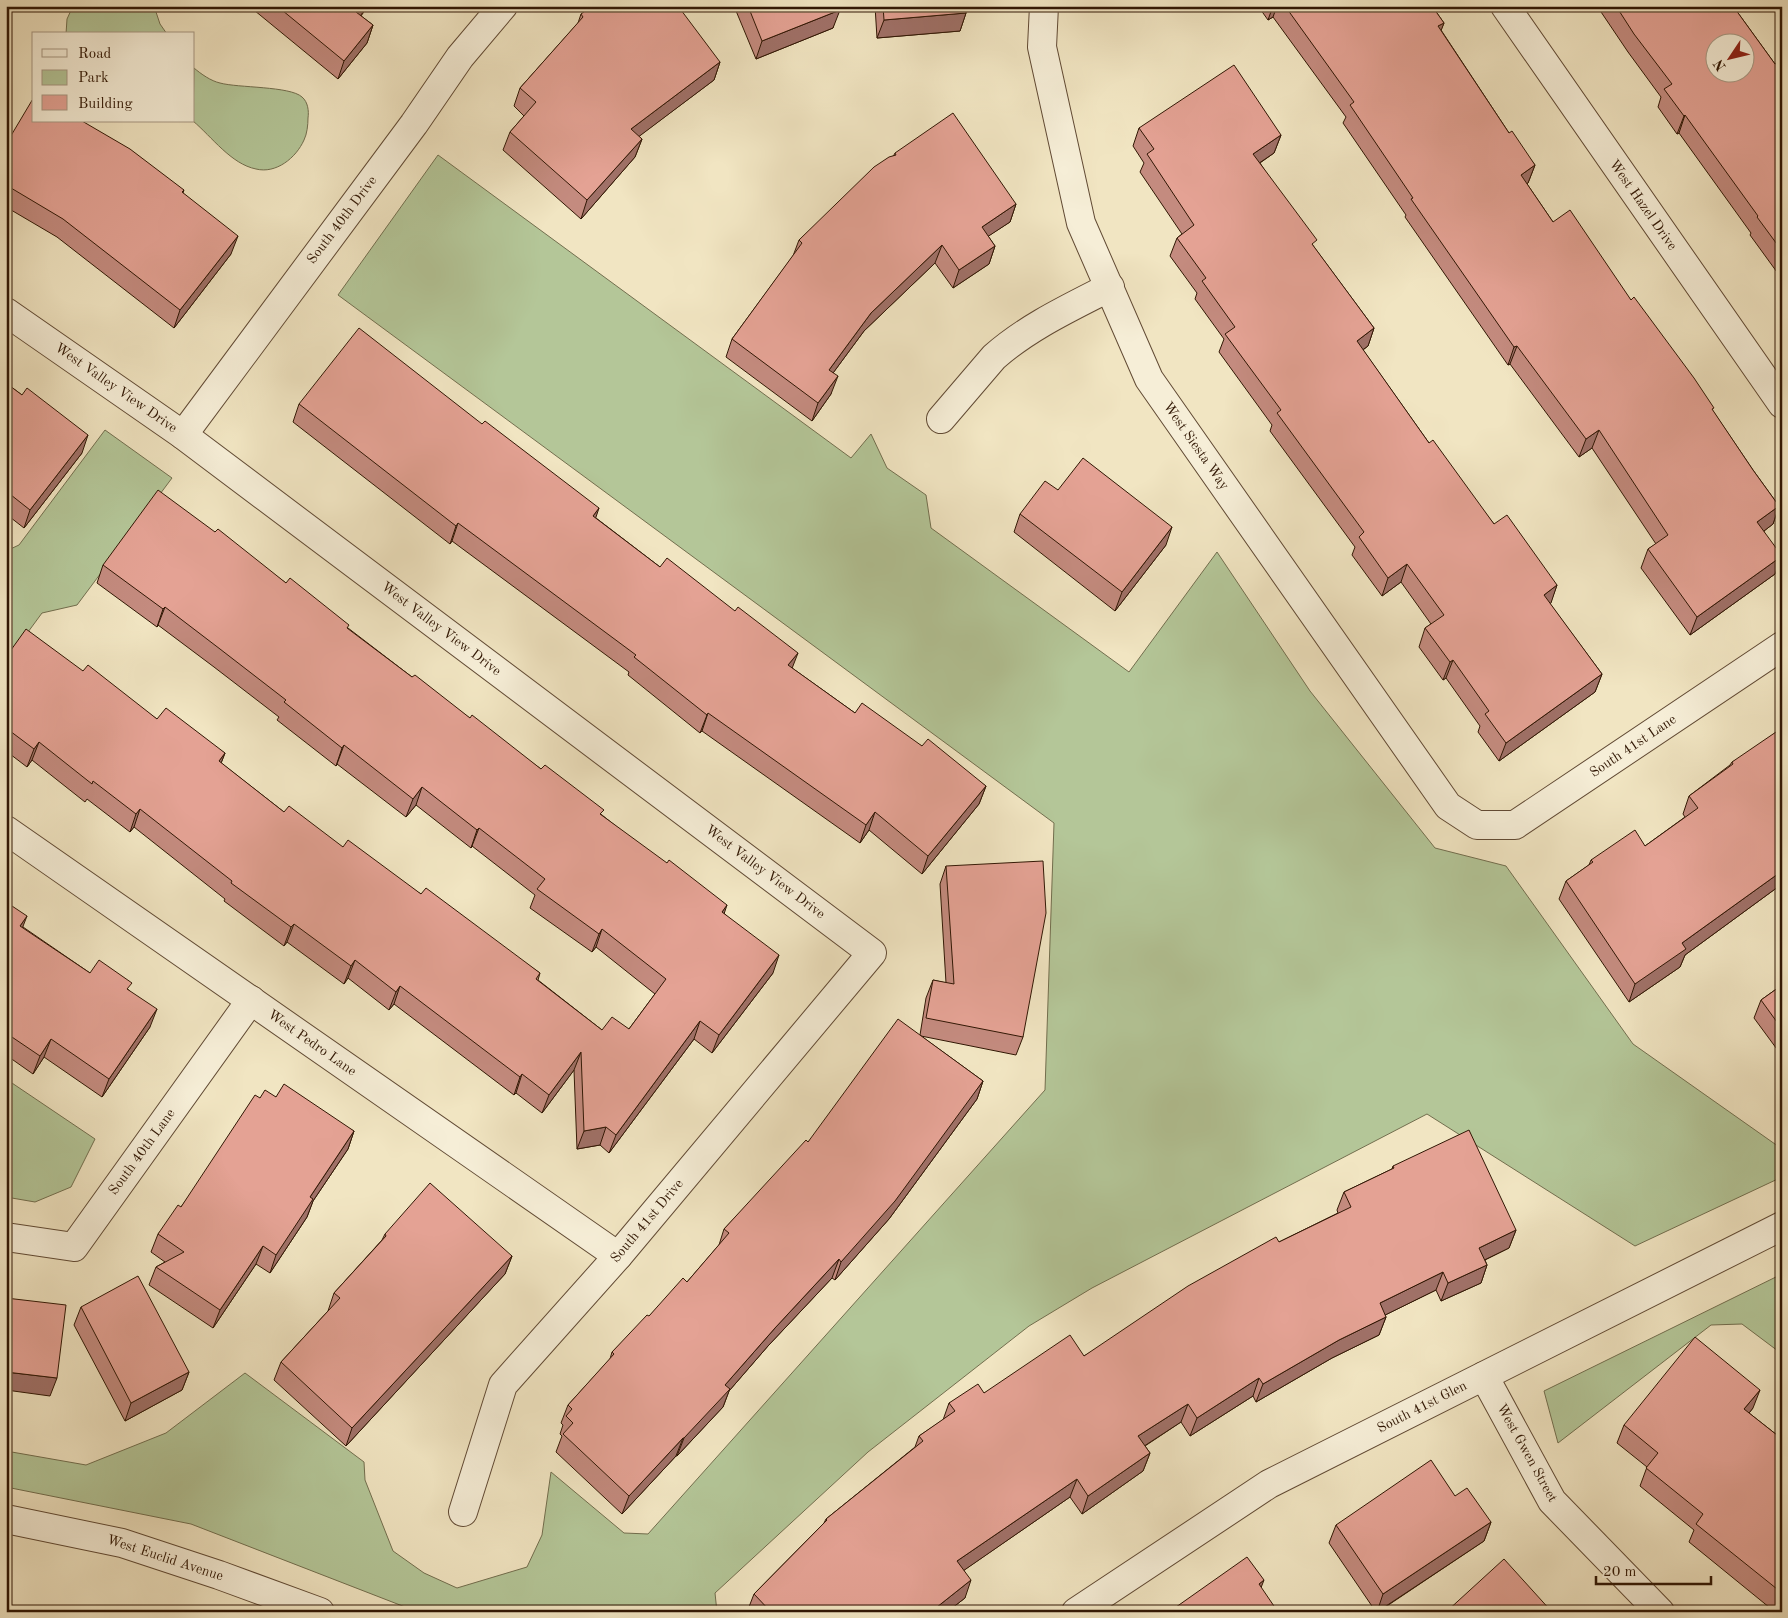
<svg xmlns="http://www.w3.org/2000/svg" width="1788" height="1618" viewBox="0 0 1788 1618" font-family="'Old Standard TT',serif">
  <rect width="100%" height="100%" fill="#f1e5c2"/>
  <filter id="stains"><feTurbulence type="fractalNoise" baseFrequency=".004" numOctaves="4"/><feColorMatrix values="0 0 0 0 .2 0 0 0 0 .09 0 0 0 0 .02 0 0 0 .5 -.17"/></filter>
  <radialGradient id="worn" r=".72"><stop offset=".6" stop-color="#630" stop-opacity="0"/><stop offset="1" stop-color="#630" stop-opacity=".3"/></radialGradient>
  <g fill="#b4c698" stroke="#726e4e">
    <path d="M73,6h81l6,18 7,10h-101l1,-15z"/>
    <path d="M194,68c7,6 17,13 26,15 18,5 70,3 82,14 6,5 7,14 6,21 0,7 -1,16 -4,22 -8,18 -28,34 -48,29 -25,-5 -44,-32 -63,-48z"/>
    <path d="M438,155l413,303 20,-24 16,34 39,27 5,33 198,144 88,-120 93,139 125,157 71,18 127,178 149,105v28l-147,69 -208,-132 -335,174 -63,38 -161,126 -153,141 2,19h-299l-227,-88 -185,-37v-36l80,14 80,-32 79,-60 119,89 1,18 28,71 31,22 33,15 70,-21 15,-32 9,-63 73,61 24,1 397,-444 9,-267 -716,-528z"/>
    <path d="M105,430l67,48 -95,127 -35,8 -36,49v-111l13,-6z"/>
    <path d="M6,1079l89,60 -24,48 -36,15 -29,-5z"/>
    <path d="M1782,1274v80l-40,-30 -31,1 -153,118 -14,-52z"/>
  </g>
  <g fill="none" stroke-linecap="round" stroke-linejoin="round">
    <defs>
      <g id="minor">
        <path d="M1044,6l-2,41 39,176 68,156 299,427 29,19h38l267,-179"/>
        <path d="M1505,6l277,398"/>
        <path d="M6,312l177,123 689,518 -254,303 -115,129 -40,127"/>
        <path d="M941,419l53,-62c34,-30 75,-49 116,-70"/>
        <path d="M183,435l231,-311 46,-67 43,-51"/>
        <path d="M6,830l612,426"/>
        <path d="M6,1237l68,10 177,-247"/>
        <path d="M1484,1376l68,125 108,111"/>
        <path d="M6,1519l116,24 97,32 101,37"/>
        <path d="M1076,1612l193,-128 513,-258"/>
      </g>
    </defs>
    <use href="#minor" stroke="#614a34" stroke-width="30"/>
    <use href="#minor" stroke="#f6eed7" stroke-width="28"/>
  </g>
  <g fill="#c48b7f" stroke="#311704">
    <path d="M249,6h119l-7,10 12,9 -6,18 -29,36z"/>
    <path d="M734,6h104l-5,22 -77,31z"/>
    <path d="M875,6h91v7l-6,18 -83,7z"/>
    <path d="M1258,6h174l12,17 -3,7 68,103 26,32 -7,18 -1,1 26,38 78,78 82,111 40,59 26,36 -6,18 -9,7 11,43 -85,61 -49,-67 7,-19 8,-5 -64,-96 -13,9 -69,-93 -2,1 -103,-148 1,-2 -63,-92 3,-6 -73,-100 -5,3z"/>
    <path d="M1597,6h136l42,58 7,6v209l-32,-44 1,-2 -72,-100 -2,1 -19,-27 3,-10 -33,-45z"/>
    <path d="M581,14l139,48 -6,18 -75,56 3,3 -7,18 -54,62 -78,-69 7,-18 14,-16 -10,-10 6,-18 58,-65z"/>
    <path d="M1139,128l142,7 -7,18 -14,10 54,84 60,81 -6,18 -5,4 66,93 65,81 63,61 -7,19 52,70 -7,18 -96,69 -21,-29 2,-6 -34,-48 -3,2 -24,-33 6,-19 6,-4 -30,-42 -19,14 -30,-41 3,-8 -85,-116 2,-6 -53,-73 5,-13 -29,-40 2,-6 -27,-37 7,-18 5,-4 -42,-62 4,-9 -11,-17z"/>
    <path d="M6,144l178,46 -1,3 48,61 -57,74 -117,-91 -51,-30z"/>
    <path d="M895,153l121,51 -6,18 -22,14 7,10 -6,18 -36,24 -18,-25 -71,68 -31,42 -2,21 -19,27 -86,-64 6,-18 61,-83 6,-16 95,-85z"/>
    <path d="M6,383l16,12 60,58 -58,75 -18,-14z"/>
    <path d="M299,404l297,114 196,150 63,45 67,33 64,40 -7,18 -57,70 -53,-44 -9,13 -158,-112 -2,2 -72,-58 1,-3 -177,-131 -2,3 -157,-122z"/>
    <path d="M1058,490l108,55 -51,66 -101,-79 6,-18z"/>
    <path d="M215,532l71,51 62,45 64,49 129,92 61,46 122,98 49,60 -61,80 -18,-14 -85,114 -9,-8 -23,4 -3,-79 -32,43 -26,-20 -2,2 -120,-91 -5,6 -41,-32 -4,6 -57,-42 -3,4 -60,-45 1,-2 -91,-72 -4,5 -43,-33 -2,3 -53,-42 -5,7 -21,-16v-94l77,14 74,48 68,34 -4,10 63,49 137,82 119,79 -2,7 64,50 27,-1 26,-35 -59,-47 -4,5 -62,-44 5,-13 -63,-49 -1,2 -55,-43 -10,12 -69,-53 -1,2 -59,-46 2,-3 -65,-50 -56,-42 -1,2 -60,-44 6,-18z"/>
    <path d="M1782,740v144l-97,71 -5,12 -51,35 -70,-103 7,-18 23,-16 2,-5 54,-14 40,-29 -2,-3 6,-18 41,-31 2,-3z"/>
    <path d="M946,866l77,171 -7,18 -95,-19 62,45 -6,18 -88,120 -54,61 -3,-2 -64,68 -39,45 -6,16 -46,49h-1l-54,58 -66,-62 6,-16 -2,-2 3,-9 -2,-2 7,-18 42,-46 2,-7 37,-36 38,-34 32,-37 5,-16 84,-87 112,-107 6,-37 7,-18 13,3 -6,-99z"/>
    <path d="M6,902l17,25 67,46 39,17 21,37 -48,70 -58,-40 -11,17 -27,-19z"/>
    <path d="M1782,985v71l-28,-38 7,-18z"/>
    <path d="M276,1097l78,34 -6,18 -35,52 -6,16 -37,56 -14,-9 -43,64 -64,-43 7,-18 9,-5 -14,-10 7,-18 23,-27 79,-109z"/>
    <path d="M1393,1166l123,64 -7,18 -24,12 2,5 -6,18 -40,18 -5,-11 -51,25 1,2 -7,18 -47,23 -76,44 -3,-6 -63,40 -9,-14 -36,24 5,7 -7,18 -61,43 -12,-17 -106,73 1,28 -18,14h-200l7,-18 70,-71 2,-4 89,-72 4,-11 24,-16 6,-17 35,-10 100,-37 195,-114 59,-29 -1,-3 7,-18 48,-23z"/>
    <path d="M385,1234l127,22 -7,18 -159,172 -72,-66 7,-18 47,-51 6,-18 48,-53z"/>
    <path d="M81,1307l108,65 -7,18 -57,31 -51,-96z"/>
    <path d="M1753,1408l-4,5 33,26v173h-7l-86,-70 5,-12 -54,-44 7,-19 -30,-24 7,-18z"/>
    <path d="M1455,1496l36,26 -7,19 -106,71h-2l-47,-69 7,-18z"/>
  </g>
  <g fill="#a07168" stroke="#311704">
    <path d="M361,6h7l-19,24 7,-18z"/>
    <path d="M1273,6h4l-4,11 -5,3z"/>
    <path d="M840,10l-7,18 -77,31 6,-18z"/>
    <path d="M966,13l-6,18 -83,7 7,-18z"/>
    <path d="M1444,23l-7,18 1,-15z"/>
    <path d="M373,25l-6,18 -29,36 6,-18z"/>
    <path d="M720,62l-6,18 -89,67 6,-18z"/>
    <path d="M1685,115l-6,18 -2,1 7,-18z"/>
    <path d="M1281,135l-7,18 -28,19 7,-18z"/>
    <path d="M642,139l-7,18 -54,62 6,-19z"/>
    <path d="M1535,165l-7,18 -14,10 7,-18z"/>
    <path d="M1016,204l-6,18 -35,23 7,-18z"/>
    <path d="M238,236l-7,18 -57,74 6,-18z"/>
    <path d="M942,245l-7,18 -71,68 -42,57 7,-18 42,-57z"/>
    <path d="M995,246l-6,18 -36,24 6,-18z"/>
    <path d="M1374,328l-6,18 -18,13 7,-18z"/>
    <path d="M1517,346l-7,18 -2,1 6,-18z"/>
    <path d="M838,376l-7,18 -19,27 6,-18z"/>
    <path d="M1599,430l-7,18 -13,9 7,-18z"/>
    <path d="M88,435l-6,18 -58,75 6,-18z"/>
    <path d="M1779,506l-6,18 -22,17 6,-19z"/>
    <path d="M599,508l-6,18v-10z"/>
    <path d="M458,523l-6,18 -2,3 6,-18z"/>
    <path d="M1172,527l-6,18 -51,66 7,-19z"/>
    <path d="M1782,556l-7,18 -85,61 7,-18z"/>
    <path d="M1407,564l-6,18 -19,14 6,-18z"/>
    <path d="M1557,585l-6,18 -14,10 7,-18z"/>
    <path d="M165,607l-7,18 -1,2 6,-18z"/>
    <path d="M798,653l-7,18 -3,-6z"/>
    <path d="M1453,660l-7,18 -3,2 7,-18z"/>
    <path d="M1602,674l-7,18 -96,69 7,-18z"/>
    <path d="M708,713l-6,18 -2,2 7,-18z"/>
    <path d="M39,742l-7,18 -5,7 7,-18z"/>
    <path d="M344,745l-7,19 -1,2 6,-18z"/>
    <path d="M225,753l-7,18 1,-10z"/>
    <path d="M986,786l-7,18 -57,70 6,-18z"/>
    <path d="M422,787l-6,18 -10,12 7,-18z"/>
    <path d="M140,809l-6,18 -4,5 6,-18z"/>
    <path d="M875,812l-6,18 -9,13 6,-18z"/>
    <path d="M479,828l-7,18 -1,2 6,-18z"/>
    <path d="M1782,871v13l-97,71 -5,12 -51,35 6,-18 47,-41z"/>
    <path d="M727,905l-6,18 1,-11z"/>
    <path d="M27,916l-7,18v-8z"/>
    <path d="M294,924l-7,18 -3,4 7,-19z"/>
    <path d="M602,929l-6,18 -4,5 7,-18z"/>
    <path d="M779,955l-6,18 -61,80 7,-18z"/>
    <path d="M355,960l-7,18 -4,6 7,-18z"/>
    <path d="M400,986l-6,18 -5,6 7,-18z"/>
    <path d="M157,1009l-7,18 -48,70 7,-18z"/>
    <path d="M700,1021l-6,18 -85,114 7,-18z"/>
    <path d="M51,1039l-7,18 -11,17 7,-18z"/>
    <path d="M581,1052l-7,18 -32,43 7,-18z"/>
    <path d="M522,1074l-6,19 -2,2 6,-18z"/>
    <path d="M983,1081l-6,18 -88,120 -54,61 6,-18z"/>
    <path d="M606,1127l-6,18 -23,4 7,-18z"/>
    <path d="M354,1131l-6,18 -35,52 -6,16 -37,56 6,-18 34,-58z"/>
    <path d="M1516,1230l-7,18 -37,18 7,-18z"/>
    <path d="M263,1246l-7,18 -43,64 7,-18z"/>
    <path d="M512,1256l-7,18 -159,172 6,-18z"/>
    <path d="M839,1259l-7,19 -64,68 -39,45 -6,16 -46,49 7,-18 41,-53 50,-57z"/>
    <path d="M1487,1265l-6,18 -40,18 7,-18z"/>
    <path d="M1443,1272l-7,18 -63,31 7,-18z"/>
    <path d="M1386,1317l-7,18 -47,23 -76,44 7,-18 76,-44z"/>
    <path d="M6,1372l51,6 -7,18 -44,-6z"/>
    <path d="M189,1372l-7,18 -57,31 6,-18z"/>
    <path d="M1259,1378l-6,18 -63,40 7,-18z"/>
    <path d="M1760,1390l-7,18 -15,19 6,-18z"/>
    <path d="M1188,1404l-7,18 -49,32 6,-18z"/>
    <path d="M683,1438l-7,18 -54,58 7,-18z"/>
    <path d="M1150,1453l-7,18 -61,43 6,-18z"/>
    <path d="M1077,1479l-7,18 -120,83 7,-19z"/>
    <path d="M1491,1522l-7,19 -107,71 6,-18z"/>
    <path d="M971,1580l-6,18 -18,14h-12l2,-5z"/>
    <path d="M1264,1580l-7,18 2,-14z"/>
  </g>
  <g fill="#e4a294" stroke="#311704" fill-rule="evenodd">
    <path d="M277,6h84l-5,6 17,13 -29,36z"/>
    <path d="M592,6h86l42,56 -89,67 11,10 -55,61 -77,-68 26,-30 -16,-14 63,-71 -2,-3z"/>
    <path d="M748,6h90l2,4 -78,31z"/>
    <path d="M883,6h83v7l-82,7z"/>
    <path d="M1285,6h147l12,17 -6,3 71,107 3,-2 23,34 -14,10 32,47 17,-12 61,90 3,-3 60,81 20,30 -2,1 41,61 26,36 -22,16 25,34 -85,61 -49,-68 20,-14 -69,-105 -13,9 -69,-93 -3,1 -103,-148 2,-1 -63,-93 4,-3z"/>
    <path d="M1616,6h117l42,58 2,-1 5,7v181l-25,-34 1,-1 -73,-101 -1,1 -20,-27 8,-5 -38,-50zM1716,42h30v30h-30z"/>
    <path d="M1234,65l47,70 -28,19 64,86 -5,4 62,84 -17,13 72,102 4,-3 61,84 13,-9 50,70 -13,10 58,79 -96,69 -21,-29 4,-3 -36,-51 -3,2 -25,-34 19,-13 -37,-51 -19,14 -29,-41 5,-5 -87,-119 4,-3 -56,-76 10,-7 -33,-46 4,-3 -29,-40 17,-13 -47,-71 7,-5 -15,-21z"/>
    <path d="M34,97v24h48l48,28 54,41 -2,2 56,44 -58,74 -117,-91 -57,-34v-41z"/>
    <path d="M953,113l63,91 -34,23 13,19 -36,24 -17,-25 -71,68 -42,57 9,6 -20,27 -86,-64 70,-96 -3,-3 75,-73 15,-10 7,-2 -1,-2z"/>
    <path d="M359,328l123,96 3,-3 114,87 -6,8 67,51 7,-9 68,53 3,-4 60,46 -10,12 67,48 7,-10 60,43 6,-7 58,47 -58,70 -53,-44 -9,13 -158,-112 -1,2 -73,-58 2,-2 -178,-132 -2,3 -157,-122z"/>
    <path d="M6,383l16,12 5,-7 61,47 -58,75 -24,-19z"/>
    <path d="M1083,458l89,69 -50,65 -102,-78 25,-33 13,9z"/>
    <path d="M158,490l57,42 3,-3 68,54 4,-5 59,47 -2,3 65,49 3,-2 55,43 2,-3 69,54 4,-4 59,45 -4,4 67,49 2,-3 58,45 -5,7 57,43 -60,80 -19,-14 -84,114 -10,-8 -22,4 -3,-79 -32,43 -27,-21 -2,3 -120,-91 -4,6 -41,-32 -4,6 -57,-42 -3,3 -60,-44 1,-2 -92,-72 -4,5 -43,-33 -1,3 -53,-42 -5,7 -28,-21v-71l20,-28 57,42 5,-6 69,54 9,-11 59,45 -6,8 65,51 5,-6 54,41 5,-7 73,54 5,-6 114,85 -4,6 66,51 10,-13 17,12 37,-50 -64,-50 -3,5 -62,-45 8,-10 -66,-51 -2,2 -55,-43 -9,12 -69,-54 -2,3 -58,-46 2,-2 -66,-51 -55,-42 -2,2 -60,-44z"/>
    <path d="M1776,732l6,8v131l-100,72 4,6 -51,35 -69,-103 27,-19 -2,-2 44,-30 10,16 53,-38 -9,-12 44,-32 -1,-2z"/>
    <path d="M1043,861l3,52 -23,124 -97,-19 7,-38 21,4 -8,-118z"/>
    <path d="M6,902l21,14 -7,10 70,47 9,-13 33,23 -5,6 30,20 -48,70 -58,-40 -11,17 -34,-23z"/>
    <path d="M1782,985v44l-21,-29z"/>
    <path d="M898,1019l85,62 -88,120 -54,61 -2,-3 -64,69 -50,57 5,4 -46,49h-1l-54,58 -66,-62 10,-11 -7,-7 6,-7 -4,-4 46,-51 -2,-2 35,-37 2,1 34,-38 4,4 42,-49 -5,-4 82,-89 2,2z"/>
    <path d="M284,1084l70,47 -44,66 3,2 -37,56 -13,-9 -43,64 -64,-43 28,-15 -26,-18 20,-29 3,2 74,-112 5,3 5,-8 11,7z"/>
    <path d="M1469,1130l47,100 -37,18 8,17 -39,18 -5,-11 -63,31 6,14 -47,23 -76,44 -4,-6 -62,40 -9,-14 -50,32 12,17 -62,43 -11,-17 -120,82 14,19 -34,27 1,2 -3,3h-164l-17,-18 73,-74 -1,-1 97,-78 -4,-5 36,-25 -6,-8 29,-19 6,9 86,-58 14,21 104,-70 88,-49 3,5 72,-35 -7,-15 50,-24 -1,-2z"/>
    <path d="M430,1183l82,73 -160,172 -71,-66 59,-64 -6,-5 52,-57 -1,-2z"/>
    <path d="M138,1276l51,96 -58,31 -50,-96z"/>
    <path d="M6,1298l60,7 -9,73 -51,-6z"/>
    <path d="M1695,1337l65,53 -16,19 38,30v154l-86,-69 7,-10 -57,-46 12,-15 -34,-28z"/>
    <path d="M1431,1460l24,36 12,-8 24,34 -108,72 -47,-69z"/>
    <path d="M1247,1557l17,23 -5,4 19,28h-109z"/>
    <path d="M1504,1559l48,53h-106z"/>
  </g>
  <g text-anchor="middle" dominant-baseline="central" stroke-width="5" stroke-linejoin="round" paint-order="stroke">
    <g font-size="14" fill="#311704" stroke="#f6eed7">
      <text transform="translate(1643 205) rotate(55)">West Hazel Drive</text>
      <text transform="translate(342 220) rotate(-53)">South 40th Drive</text>
      <text transform="translate(116 388) rotate(35)">West Valley View Drive</text>
      <text transform="translate(1196 446) rotate(55)">West Siesta Way</text>
      <text transform="translate(441 629) rotate(37)">West Valley View Drive</text>
      <text transform="translate(1633 746) rotate(-34)">South 41st Lane</text>
      <text transform="translate(765 872) rotate(37)">West Valley View Drive</text>
      <text transform="translate(312 1043) rotate(35)">West Pedro Lane</text>
      <text transform="translate(142 1152) rotate(-54)">South 40th Lane</text>
      <text transform="translate(647 1221) rotate(-50)">South 41st Drive</text>
      <text transform="translate(1422 1407) rotate(-27)">South 41st Glen</text>
      <text transform="translate(1527 1453) rotate(61)">West Gwen Street</text>
      <text transform="translate(165 1558) rotate(18)">West Euclid Avenue</text>
    </g>
  </g>
  <rect width="1788" height="1618" fill="none" stroke="#f1e5c2" stroke-width="25"/>
  <rect x="8" y="8" width="1773" height="1603" fill="none" stroke="#311704" stroke-width="2.5"/>
  <rect x="12" y="12" width="1763" height="1593" fill="none" stroke="#311704"/>
  <rect x="32" y="32" width="162" height="90" fill="#f6eed7" stroke="#a79883"/>
  <rect x="42" y="49" width="25" height="8" fill="#f6eed7" stroke="#a79883"/>
  <text x="78" y="58" font-size="15" fill="#311704">Road</text>
  <rect x="42" y="70" width="25" height="15" fill="#b4c698" stroke="#a79883"/>
  <text x="78" y="82" font-size="15" fill="#311704">Park</text>
  <rect x="42" y="95" width="25" height="15" fill="#e4a294" stroke="#a79883"/>
  <text x="78" y="108" font-size="15" fill="#311704">Building</text>
  <g transform="translate(1730 58) rotate(235)"><circle r="24" fill="#f6eed7" stroke="#a79883"/>
  <path d="M0-4L9 19L0 12L-9 19Z" fill="#8f2418"/>
  <text y="-8" font-size="14" font-weight="bold" text-anchor="middle" fill="#311704">N</text>
  </g>
  <path d="M1596 1576v8h115v-8" fill="none" stroke="#311704" stroke-width="2.5"/>
  <text x="1603" y="1576" font-size="15" fill="#311704" stroke="#f6eed7" stroke-width="4" paint-order="stroke">20 m</text>
  <rect width="100%" height="100%" filter="url(#stains)"/>
  <rect width="100%" height="100%" fill="url(#worn)"/>
</svg>
